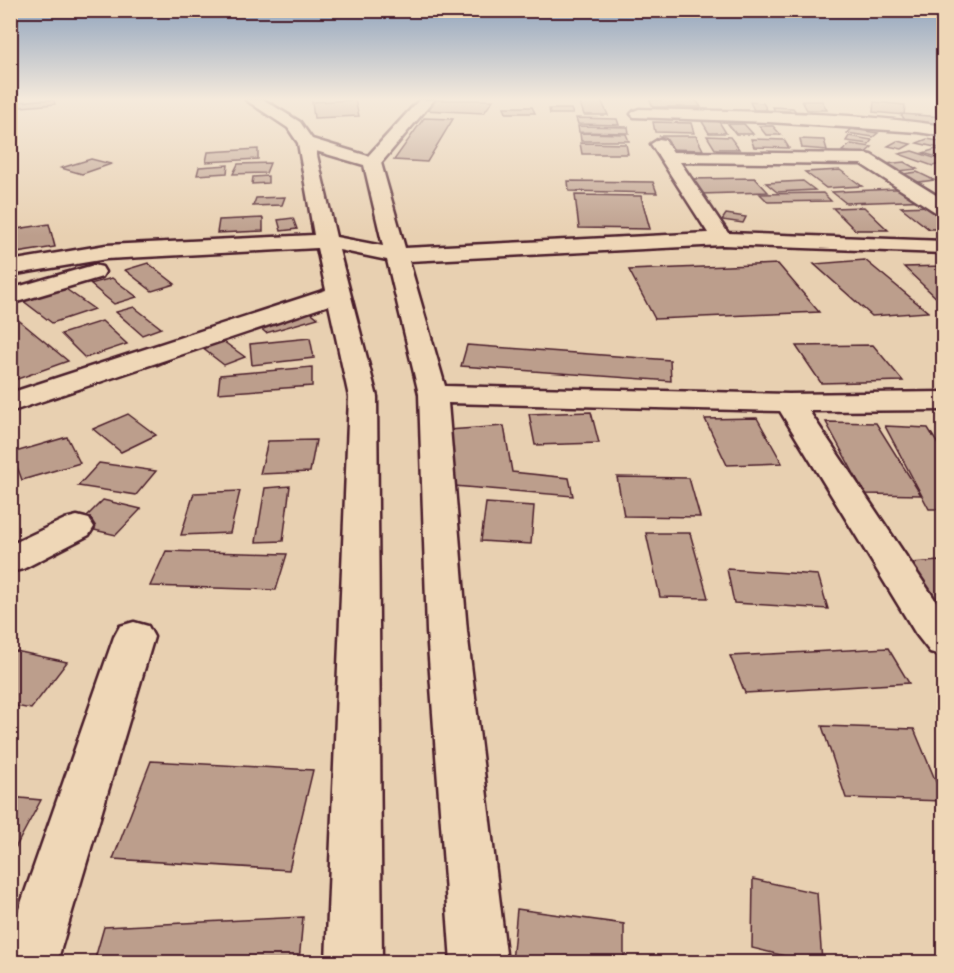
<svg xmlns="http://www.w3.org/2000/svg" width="954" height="973" viewBox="0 0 954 973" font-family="Kalam,sans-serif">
  <rect width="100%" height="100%" fill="#e8d0b1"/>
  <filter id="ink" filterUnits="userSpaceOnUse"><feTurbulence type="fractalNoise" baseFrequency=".0167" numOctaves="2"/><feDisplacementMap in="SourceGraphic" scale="12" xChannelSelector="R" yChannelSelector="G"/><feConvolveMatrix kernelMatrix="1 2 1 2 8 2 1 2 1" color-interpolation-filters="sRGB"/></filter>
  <g filter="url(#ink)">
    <g fill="#bc9e8c" stroke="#4a1f2b" stroke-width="1.5">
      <path d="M38,100h16l1,4 -45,4v-5z"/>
      <path d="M355,100l4,16 -45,2 -2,-16z"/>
      <path d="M433,100h60l-9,13 -60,-3z"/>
      <path d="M579,100h22l7,15h-24z"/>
      <path d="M650,100h46l5,7h-48z"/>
      <path d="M802,101h20l5,9h-20z"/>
      <path d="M750,102l13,1 4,7h-13z"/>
      <path d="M874,102l31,3 -1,10 -31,-3z"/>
      <path d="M504,107h28l3,6h-29z"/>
      <path d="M773,107l20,1 3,4h-21z"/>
      <path d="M549,109h22l2,5h-23z"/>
      <path d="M901,114l43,3v7l-38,-2z"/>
      <path d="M424,118l29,1 -26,43 -33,-2z"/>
      <path d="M576,118l41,1 2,6 -41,-1z"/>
      <path d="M701,120h17l8,13h-17z"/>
      <path d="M653,122l38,1 3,10 -39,-1z"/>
      <path d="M728,124h16l9,10h-17z"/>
      <path d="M578,126l50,1 1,6 -50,-1z"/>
      <path d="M759,126h14l8,9h-15z"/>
      <path d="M852,129l26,4 -5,4 -26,-4z"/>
      <path d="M580,133l46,1 3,7h-48z"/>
      <path d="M660,136h36l7,14 -37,-1z"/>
      <path d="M707,136l23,1 9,12h-24z"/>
      <path d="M849,136l23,4 -3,4 -23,-3z"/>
      <path d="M751,139l33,1 5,8 -35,-1z"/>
      <path d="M800,139l24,1 3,10 -25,-2z"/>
      <path d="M927,139l17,3v7l-27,-6z"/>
      <path d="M897,141l14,3 -9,5 -14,-3z"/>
      <path d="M580,143l46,1 2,10h-46z"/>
      <path d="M851,144l21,3 -9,8 -21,-4z"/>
      <path d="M258,149v10l-52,3 2,-10z"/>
      <path d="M936,149l8,3v7l-21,-6z"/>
      <path d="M912,151l32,10v2l-11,3 -34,-12z"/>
      <path d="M91,159l20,5 -29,10 -21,-6z"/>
      <path d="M904,162l13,7 -38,4 -13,-7z"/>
      <path d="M270,163l-4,10 -33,1 5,-10z"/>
      <path d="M228,165l-1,8 -30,2 2,-8z"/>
      <path d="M840,170l22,16 -36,2 -21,-16z"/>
      <path d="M917,172l17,8 -37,5 -16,-8z"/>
      <path d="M268,176v7l-16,1 1,-7z"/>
      <path d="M755,178l13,14 -68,2 -11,-15z"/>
      <path d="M568,181l85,1 4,11 -88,-2z"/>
      <path d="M803,181l12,9 -38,2 -11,-9z"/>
      <path d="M915,188l17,12 -86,3 -14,-11z"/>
      <path d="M823,193l8,8 -63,1 -8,-8z"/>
      <path d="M575,195l66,1 9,33 -71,-1z"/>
      <path d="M285,197l-3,8 -29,1 3,-8z"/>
      <path d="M932,206l12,9v14h-15l-28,-22z"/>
      <path d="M864,207l24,23h-33l-22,-22z"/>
      <path d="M726,214l20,3 -3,6 -21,-3z"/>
      <path d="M263,218v13l-46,2 2,-13z"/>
      <path d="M293,218l4,11 -16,2 -3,-11z"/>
      <path d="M49,224l6,23 -45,7v-24z"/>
      <path d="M865,260l63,52 -56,4 -58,-52z"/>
      <path d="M148,263l27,21 -23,7 -27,-21z"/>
      <path d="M778,264l41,48 -164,7 -26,-49z"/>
      <path d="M944,266v39l-40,-38z"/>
      <path d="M112,278l25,19 -23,7 -24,-20z"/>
      <path d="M63,287l31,22 -42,14 -30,-23z"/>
      <path d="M298,302l20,16 -52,15 -18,-16z"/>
      <path d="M134,307l27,21 -19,7 -26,-23z"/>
      <path d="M10,313l58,48 -56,20z"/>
      <path d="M102,321l25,23 -42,14 -24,-24z"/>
      <path d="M213,334l32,23 -21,8 -31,-24z"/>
      <path d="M310,338l4,20 -62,7 -2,-21z"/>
      <path d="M179,343l14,8 -36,15 -13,-9z"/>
      <path d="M467,345l203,15 1,21 -210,-15z"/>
      <path d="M873,345l30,36 -82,2 -25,-37z"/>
      <path d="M312,367v19l-94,7 2,-18z"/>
      <path d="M591,412l8,31 -64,2 -6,-31z"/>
      <path d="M128,414l28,21 -35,17 -28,-23z"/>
      <path d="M757,418l25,45 -55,2 -22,-46z"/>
      <path d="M826,422l50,1 45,72 -56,-1z"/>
      <path d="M504,426l8,46 57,6 4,18 -119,-10 -6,-56z"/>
      <path d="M885,426l43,2 16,26v55h-15z"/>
      <path d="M67,437l13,26 -58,17 -10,-27z"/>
      <path d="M316,440l-6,32 -50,2 8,-33z"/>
      <path d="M99,463l57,8 -20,24 -58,-9z"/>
      <path d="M617,477l72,1 11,39 -76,-1z"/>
      <path d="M290,486l-7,55 -27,1 9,-54z"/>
      <path d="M240,491l-10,42 -49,2 13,-42z"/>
      <path d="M103,500l38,9 -25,26 -39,-9z"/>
      <path d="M486,503l48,3 -3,38 -50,-3z"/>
      <path d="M646,533h44l18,65 -48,-1z"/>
      <path d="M166,551l121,3 -11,36 -126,-4z"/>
      <path d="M940,561l4,4v57l-48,-58z"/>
      <path d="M727,569l91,6 10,34 -94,-6z"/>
      <path d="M888,648l21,35 -164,10 -15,-37z"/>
      <path d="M11,650l56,12 -36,47 -21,-4z"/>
      <path d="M822,726l92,3 30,72 -98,-3z"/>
      <path d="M151,761l162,9 -24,100 -176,-11z"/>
      <path d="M10,797l31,3 -28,52h-3z"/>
      <path d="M753,879l64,14 5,69h-12l-58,-14z"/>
      <path d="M517,909l107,15v38h-112z"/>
      <path d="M303,917l-4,45h-205l10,-35z"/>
    </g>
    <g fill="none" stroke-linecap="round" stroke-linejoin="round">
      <defs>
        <g id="minor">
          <path d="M246,100h18l36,22 12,17 56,17 51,-56h15l-53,63 24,85 303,-15 -57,-89 8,-5 6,1 8,12 192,2 6,1 73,45v15l-7,-2 -76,-49 -181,-2 48,71 216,8v12l-222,-8 -313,16 36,125 344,8 155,-2v18l-135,1 135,202v43l-14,-4 -14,-18 -136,-223 -332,-8 19,228 40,331h-56l-24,-331 -8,-237 -32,-134 -48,-10 38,147 5,565h-56l23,-565 -20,-92 -319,107v-19l316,-103 -9,-42 -211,11 -96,16v-14l96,-16 208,-10 -16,-92 -10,-15zM316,151l48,14 19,81 -47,-9z"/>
          <path d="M639,109c101,3 204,2 305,17v10l-26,-4 -149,-10 -135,-5 -3,-3 3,-3z"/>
          <path d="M94,265l8,2 3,5 -3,5 -92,27v-15z"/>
          <path d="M77,516l12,3 5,8 -5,8 -66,34 -13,3v-27l55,-26z"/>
          <path d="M134,622l14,4 6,11 -97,325h-47v-27l104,-298 6,-11z"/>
        </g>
      </defs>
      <use href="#minor" stroke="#4a1f2b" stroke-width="5"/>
      <use href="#minor" fill="#efd7b7" fill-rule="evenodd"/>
    </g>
  </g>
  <linearGradient id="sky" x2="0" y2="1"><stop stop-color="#8fa3bd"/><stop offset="0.42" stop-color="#f5eadc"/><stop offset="1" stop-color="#f5eadc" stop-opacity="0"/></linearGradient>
  <rect width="954" height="236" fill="url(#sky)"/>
  <rect width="954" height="973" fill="none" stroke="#efd7b7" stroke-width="36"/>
  <rect x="18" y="18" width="918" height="937" fill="none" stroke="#4a1f2b" stroke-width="2" filter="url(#ink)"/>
</svg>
